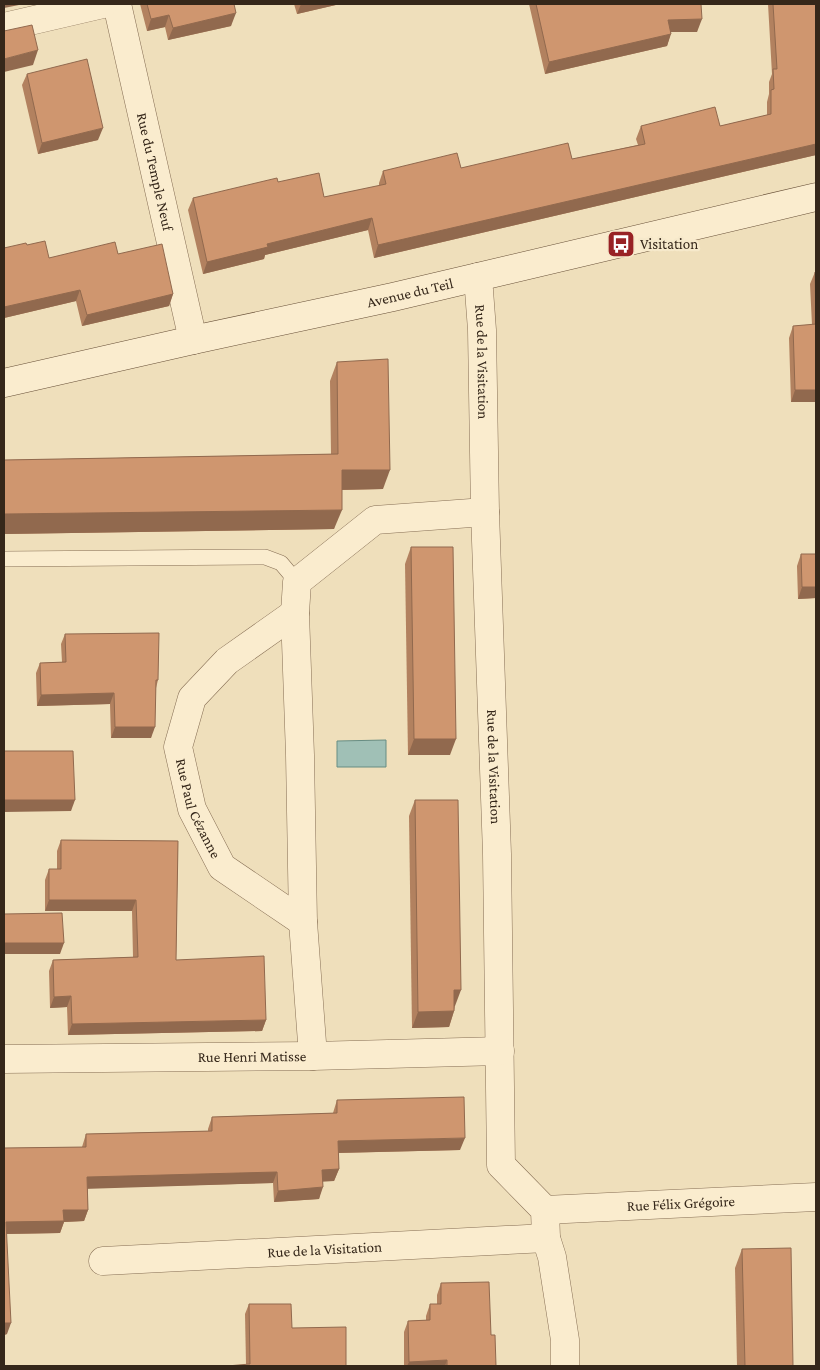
<svg xmlns="http://www.w3.org/2000/svg" width="820" height="1370" viewBox="0 0 820 1370" font-family="'Crimson Pro',serif">
  <rect width="100%" height="100%" fill="#efdfbb"/>
  <path fill="#a0c0b6" stroke="#678d83" d="M386,740v27h-49v-26z"/>
  <g fill="none" stroke-linecap="round" stroke-linejoin="round">
    <defs>
      <path id="service" d="M4,559l261,-2 16,6 16,19"/>
      <g id="minor">
        <path id="s1" d="M117,4l76,336"/>
        <path d="M4,27l99,-23"/>
        <path id="s2" d="M478,277l4,53 3,182 12,342 4,311 44,45 1,28 6,19 13,83v26"/>
        <path id="s3" d="M295,613l-68,48 -35,37 -14,49 14,62 30,58 81,55"/>
        <path d="M313,1056l-10,-134 -3,-167 -5,-142 2,-31 78,-62 110,-8"/>
        <path id="s4" d="M4,1059l309,-3 187,-5"/>
        <path id="s5" d="M545,1210l271,-13"/>
        <path id="s6" d="M103,1261l443,-23"/>
      </g>
      <g id="secondary">
        <path id="s7" d="M4,383l189,-43 200,-43 423,-100"/>
      </g>
    </defs>
    <use href="#service" stroke="#876f55" stroke-width="16"/>
    <use href="#minor" stroke="#876f55" stroke-width="29"/>
    <use href="#secondary" stroke="#685038" stroke-width="29"/>
    <use href="#service" stroke="#faecce" stroke-width="15"/>
    <use href="#minor" stroke="#faecce" stroke-width="28"/>
    <use href="#secondary" stroke="#faecce" stroke-width="28"/>
  </g>
  <g fill="#b2815f">
    <path d="M140,4h98l-4,1 -3,21 -63,14 -3,-13 -18,4z"/>
    <path d="M294,4h46l-43,10z"/>
    <path d="M529,4h172l-4,28h-26l-4,14 -122,28z"/>
    <path d="M768,4h48v151l-442,103 -6,-28 -103,25 -1,4 -61,15 -15,-64 5,-12 85,-16 46,15 55,-11v-3l4,-12 78,-3 111,-9 66,-14 -2,-6 5,-13h79l47,-11v-13l2,-8v-12l3,-8z"/>
    <path d="M27,74l71,66 -60,14 -16,-69z"/>
    <path d="M27,245l22,13 69,-4 55,40 -4,12 -87,20 -6,-25 -72,17v-70z"/>
    <path d="M815,272h1v130h-25l-2,-64 4,-12 19,-1 -2,-41z"/>
    <path d="M337,362l46,127 -41,1 -8,39 -330,5v-74l327,-6 -1,-73z"/>
    <path d="M411,547l39,208h-42l-3,-191z"/>
    <path d="M801,554h15v44l-18,1 -1,-33z"/>
    <path d="M65,634l93,46 -2,8 -5,50h-40l-1,-34 -73,2 -1,-33 4,-10 22,-1 -1,-18z"/>
    <path d="M415,800l40,206 -1,5 -5,16 -37,1 -3,-212z"/>
    <path d="M61,840l117,1 -2,119 90,60 -4,11 -194,4 -1,-28 -17,1 -1,-37 4,-11 80,-3 -1,-46h-87v-31l4,-11h8v-18z"/>
    <path d="M337,1100l123,50 -122,3 1,16 -5,12h-11l-4,18 -45,3 -1,-19 -185,5v22l-4,11 -20,1 -4,11 -54,1 1,100 -3,1v-187l78,-1 4,-13 122,-3v-2l4,-12 121,-4z"/>
    <path d="M742,1249l51,117h-56l-2,-98z"/>
    <path d="M441,1283l50,52 5,31h-92v-34l4,-11 18,-1v-4l4,-12h7v-9z"/>
    <path d="M249,1304l43,24 54,38 -100,-2 -1,-50z"/>
  </g>
  <g fill="#91694e">
    <path d="M4,4h20l-20,4z"/>
    <path d="M301,4h39l-43,10z"/>
    <path d="M236,13l-5,13 -63,14 5,-12z"/>
    <path d="M169,15l-4,12 -18,4 4,-12z"/>
    <path d="M702,19l-5,13h-33l4,-12z"/>
    <path d="M671,34l-4,12 -122,28 4,-12z"/>
    <path d="M38,50l-5,15 -29,7v-13z"/>
    <path d="M103,128l-5,12 -60,14 4,-11z"/>
    <path d="M816,144v11l-442,103 4,-13z"/>
    <path d="M372,218l-4,12 -103,25 -1,4 -61,15 4,-12 60,-18z"/>
    <path d="M80,290l-4,11 -72,17v-11z"/>
    <path d="M173,294l-4,12 -87,20 5,-11z"/>
    <path d="M795,390h21v12h-25z"/>
    <path d="M342,470h48l-7,19 -48,1z"/>
    <path d="M342,510l-8,19 -330,5v-20z"/>
    <path d="M802,587h14v11l-18,1z"/>
    <path d="M114,693l-4,11 -73,2 4,-11z"/>
    <path d="M115,727h40l-4,11h-40z"/>
    <path d="M414,739h42l-6,16h-42z"/>
    <path d="M4,800h71l-4,11 -67,1z"/>
    <path d="M49,900h87l-4,11h-87z"/>
    <path d="M4,943h60l-4,11h-56z"/>
    <path d="M454,990h7l-6,16h-7z"/>
    <path d="M71,996l-4,11 -17,1 4,-11z"/>
    <path d="M454,1011l-5,16 -37,1 6,-16z"/>
    <path d="M266,1020l-4,11 -194,4 4,-11z"/>
    <path d="M465,1138l-5,12 -126,3 4,-12z"/>
    <path d="M339,1169l-5,12 -16,1 4,-12z"/>
    <path d="M277,1172l-4,11 -190,6 4,-12z"/>
    <path d="M323,1187l-4,12 -45,3 4,-11z"/>
    <path d="M63,1210h25l-4,11 -20,1 -4,11 -56,1 2,-12z"/>
    <path d="M4,1323h7l-4,11 -3,1z"/>
    <path d="M447,1360l-2,6h-38l2,-4z"/>
  </g>
  <g fill="#cf966f" stroke="#91694e">
    <path d="M147,4h87l2,9 -63,15 -4,-13 -18,4z"/>
    <path d="M536,4h165l1,15 -34,1 3,14 -122,28z"/>
    <path d="M773,4h43v140l-438,101 -6,-27 -105,26 1,3 -61,15 -14,-64 84,-20 1,4 41,-9 5,24 62,-13 -3,-13 74,-18 4,15 107,-25 4,16 73,-15 -4,-18 74,-19 5,19 51,-12v-24l3,-1 -1,-20h4z"/>
    <path d="M32,25l6,25 -34,9v-28z"/>
    <path d="M87,59l16,69 -61,15 -15,-69z"/>
    <path d="M45,241l4,17 66,-16 3,12 44,-10 11,50 -86,21 -7,-25 -76,17v-59l22,-5 1,2z"/>
    <path d="M815,272h1v118h-21l-2,-64 23,-2z"/>
    <path d="M388,359l2,111h-48v40l-338,4v-54l334,-6 -1,-92z"/>
    <path d="M411,547h42l3,192h-42z"/>
    <path d="M801,554h15v33h-14z"/>
    <path d="M159,633l-1,47h-2l-1,47h-40l-1,-34 -73,2 -1,-32 26,-1 -1,-28z"/>
    <path d="M4,751h69l2,49h-71z"/>
    <path d="M415,800h43l3,190h-7v21l-36,1z"/>
    <path d="M61,840l117,1 -2,119 88,-4 2,64 -194,4 -1,-28 -17,1 -1,-37 85,-3 -2,-57h-87v-31h12z"/>
    <path d="M62,913l2,30h-60v-29z"/>
    <path d="M464,1097l1,41 -127,3 1,28 -17,1 1,17 -45,4 -1,-19 -190,5 1,33h-25l1,11 -58,1 5,101h-7v-175l82,-1v-13l126,-3v-14l125,-4v-13z"/>
    <path d="M791,1248l2,118h-48l-3,-117z"/>
    <path d="M489,1282l2,53h4l1,31h-49v-6l-38,2 -1,-41 22,-1v-16h11v-21z"/>
    <path d="M249,1304h42l1,24 54,-1v39h-119l23,-2z"/>
  </g>
  <defs>
    <symbol id="bus-square" viewBox="-11 -11 22 22"><rect x="-9" y="-9" width="18" height="18" rx="4" fill="#982225" stroke="#f6e9cb"/><path d="M-5-6H5V4H4V6H2V4H-2V6H-4V4H-5ZM-3.5-4V0h7V-4ZM-3.5 1.2v1.5H-2V1.2ZM2 1.2v1.5H3.5V1.2Z" fill="#fff"/></symbol>
  </defs>
  <g fill-rule="evenodd">
    <use href="#bus-square" x="605" y="228" width="32" height="32"/>
  </g>
  <g text-anchor="middle" dominant-baseline="central" stroke-width="4.5" stroke-linejoin="round" paint-order="stroke">
    <g font-size="15" fill="#35271a" stroke="#f6e9cb">
      <text stroke="none"><textPath href="#s1" startOffset="172">Rue du Temple Neuf</textPath></text>
      <text stroke="none"><textPath href="#s7" startOffset="416">Avenue du Teil</textPath></text>
      <text stroke="none"><textPath href="#s2" startOffset="85">Rue de la Visitation</textPath></text>
      <text stroke="none"><textPath href="#s2" startOffset="490">Rue de la Visitation</textPath></text>
      <text stroke="none"><textPath href="#s3" startOffset="250">Rue Paul Cézanne</textPath></text>
      <text stroke="none"><textPath href="#s4" startOffset="248">Rue Henri Matisse</textPath></text>
      <text stroke="none"><textPath href="#s5" startOffset="136">Rue Félix Grégoire</textPath></text>
      <text stroke="none"><textPath href="#s6" startOffset="222">Rue de la Visitation</textPath></text>
    </g>
    <g font-size="15" fill="#35271a" stroke="#f6e9cb" text-anchor="start">
      <text x="640" y="244">Visitation</text>
    </g>
  </g>
  <rect width="820" height="1370" fill="none" stroke="#35271a" stroke-width="10"/>
</svg>
